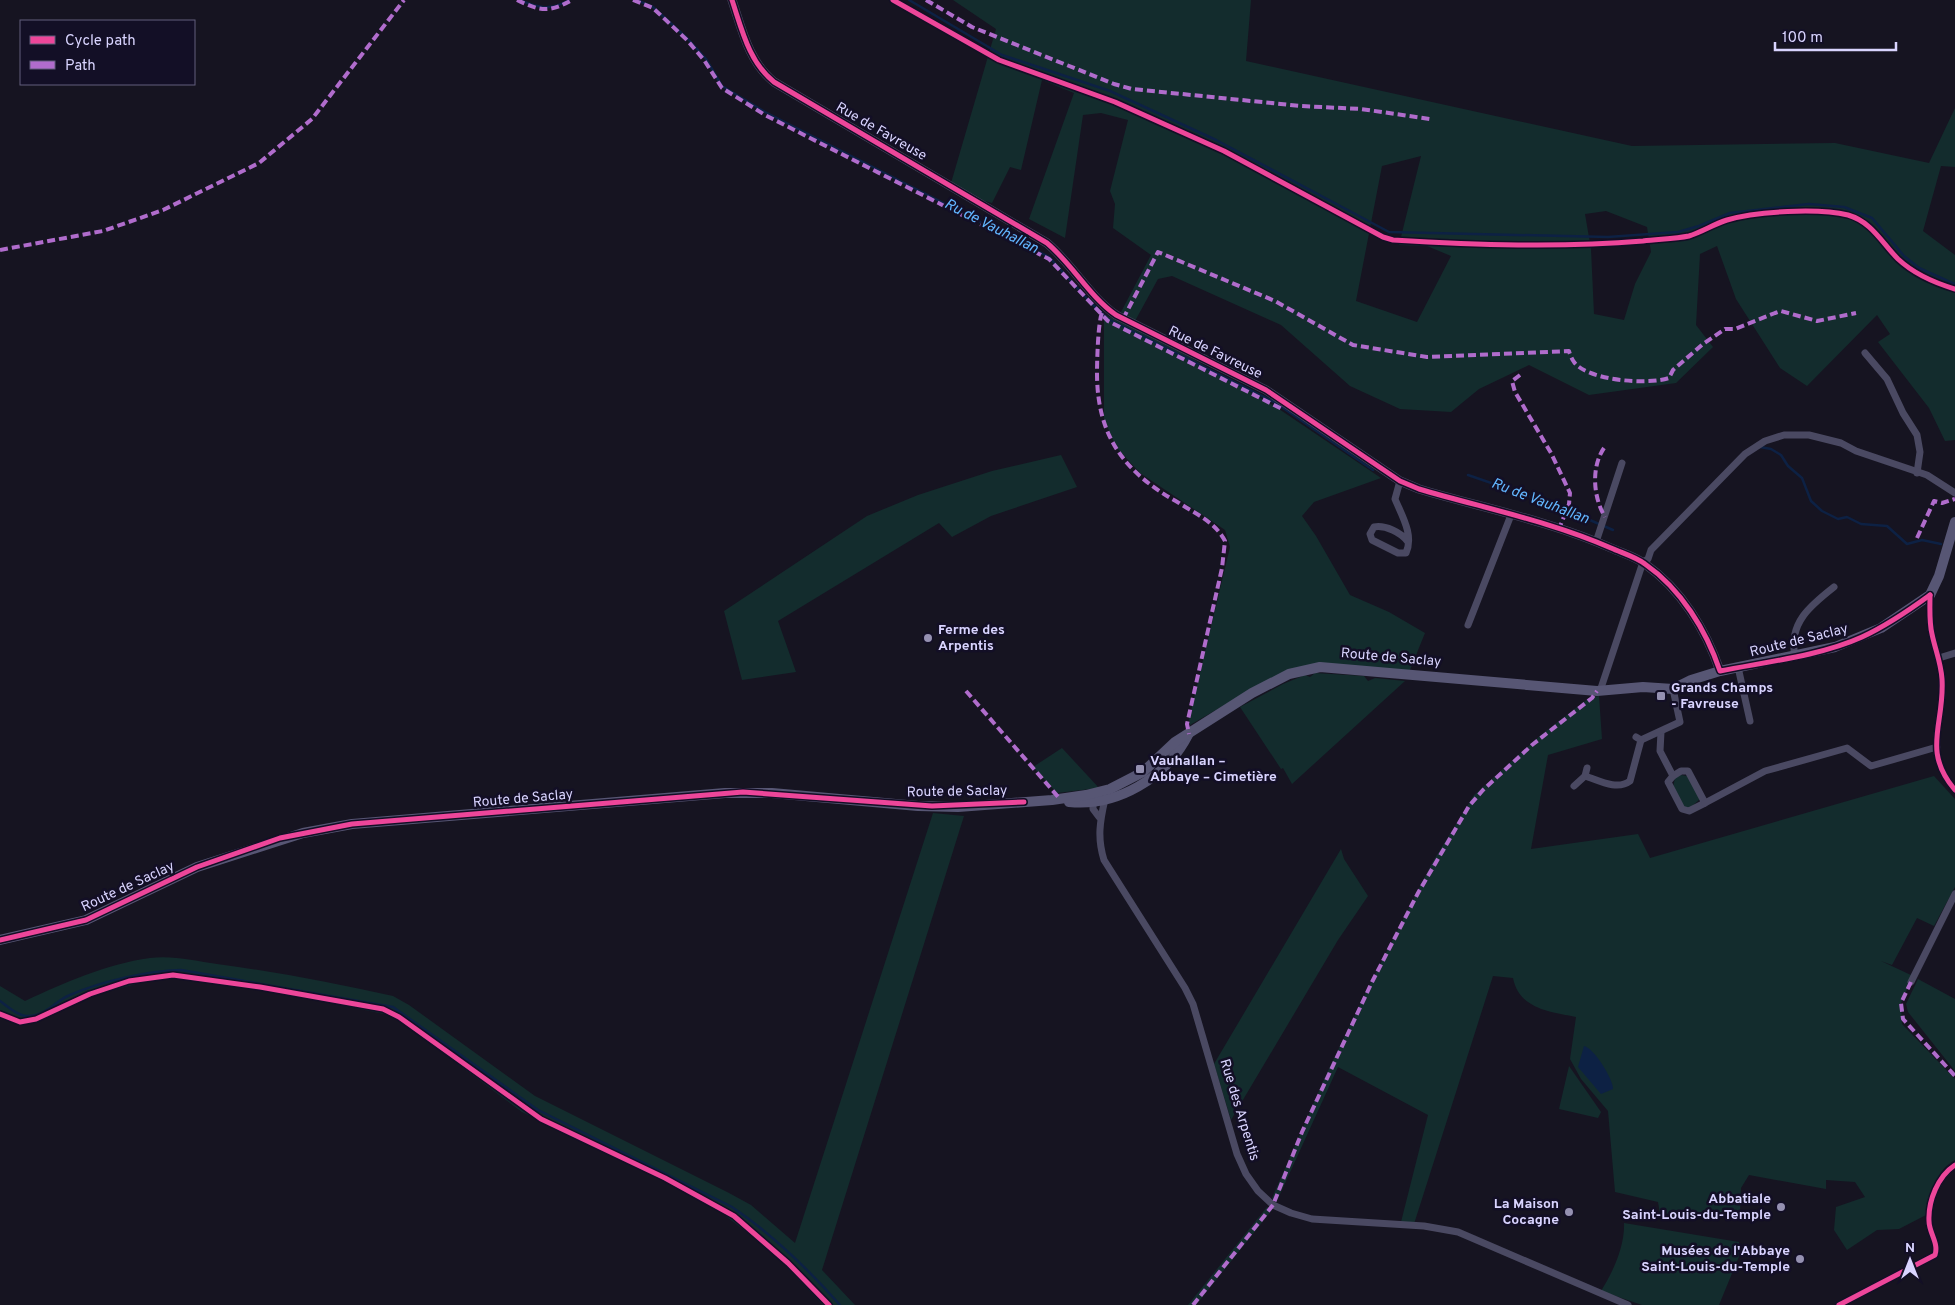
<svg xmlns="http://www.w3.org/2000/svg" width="1955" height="1305" viewBox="0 0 1955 1305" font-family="Overpass,sans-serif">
  <rect width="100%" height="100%" fill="#161421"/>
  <g fill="#132c2d" fill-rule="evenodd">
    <path d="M953,0h298l-5,61 386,85 203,-3 94,20 26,-55v59l-14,-1 -18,65 32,24v185l-10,1 -16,-33 -51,-66 12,-8 -13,-19 -70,71 -27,-18 -44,-69 -19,-53 -17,8 -4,71 17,22 -37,36 -87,12 -60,-30 -50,24 -28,23 -51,-3 -50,-23 -69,-61 -109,-49 -14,3 -23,42 -14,-9 30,-57 -38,-27 2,-24 -5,-13 18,-71 -27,-7 -18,2 -18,123 -36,-19 45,-126 -32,-13 -21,90 -11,-3 -18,36 -11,-3 -30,-17 45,-154zM1421,156l-22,89 28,1 24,10 -34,66 -61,-21 26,-135zM1606,211l41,16 4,25 -16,32 -11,36 -30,-6 -3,-65 -6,-35z"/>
    <path d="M1104,314l84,42 88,51 105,71 -67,24 -12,14 14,20 34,59 39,17 36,21 -15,37 -108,1 -74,32 -38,22 -1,-6 41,-172 -5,-17 -85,-57 -24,-26 -12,-28z"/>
    <path d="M1061,455l16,32 -86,29 -39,21 -13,-14 -161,98 18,51 -54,8 -18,-69 143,-95 51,-21 74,-24z"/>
    <path d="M1315,673l49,3 4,5 7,-3 30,3 -113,103 -9,-16 -2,1 -41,-62 43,-23 22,-9 5,2z"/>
    <path d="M1599,696l3,43 -54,16 -17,94 107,-15 12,24 284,-82 21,23v88l-21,39 -17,-8 -25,47 -11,-4 32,15 -12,27 1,21 53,55v81c-20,11 -24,34 -29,55l-27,14 -22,1 -30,20 -13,-20 2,-23 29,-10 -10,-15 -29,-2v9l-77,-14 -8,13 -1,25 -80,1 -2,-12 -43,-10 -7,-81 -27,-32 -11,-20 6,-42c-26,-5 -57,-8 -63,-39l-20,-2 -79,248 -13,-2 27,-107 -90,-48 -62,136 -4,-5 54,-123 41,-85 65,-127 42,-68 68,-61 47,-36z"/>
    <path d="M1062,748l37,40 -42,5 -24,-26z"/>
    <path d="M1681,775l6,1 13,23 -10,9 -6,-1 -11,-20 2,-9z"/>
    <path d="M933,813l31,3 -142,454 33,35h-32l-52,-54 -53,-41 -51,-28 -145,-70 -122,-91 -11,-6 -102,-21 -110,-15h-23l-80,22 -36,20 -15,3 -23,-9v-29l25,15c39,-18 81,-37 125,-43 22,-3 46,3 67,6 60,8 117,19 176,32l16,9 126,91 194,97 22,12 44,38z"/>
    <path d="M1341,849l3,10 24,37 -30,44 -107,180 -17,-56z"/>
    <path d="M1918,979l37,20v72l-47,-59 -2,-8z"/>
    <path d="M1569,1066l32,46 -3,6 -39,-9z"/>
    <path d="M1267,1207l5,3 -76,95h-8z"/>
    <path d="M1624,1223l115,19 1,12 -21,51h-77l-41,-14c12,-19 24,-45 23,-68z"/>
  </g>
  <path fill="#0d2144" d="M1584,1046c10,2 29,33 29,43l-12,5 -23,-27z"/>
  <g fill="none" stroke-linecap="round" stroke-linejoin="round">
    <g stroke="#0d2144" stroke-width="2.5">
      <path d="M520,0c18,8 31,11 49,0"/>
      <path d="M637,0l16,7 35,32 18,20 16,27 43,26 284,145 42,46 17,16 168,84 97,67"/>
      <path d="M909,0l93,55 108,36 106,49 173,92 219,5 70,-5 21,-6 31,-13 79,-9 35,3 28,11 32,38 15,12 36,16"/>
      <path d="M1760,447l11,2 10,6 7,11 14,12 9,23 11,10 16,8 9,-2 14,7 26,2 20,18 15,-4 19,4"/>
      <path d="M1468,475l87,30 58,25"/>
      <path d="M0,1001c8,6 19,16 30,15 17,-1 25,-15 40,-21 32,-14 77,-24 111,-25l212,37 145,103 194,97c40,27 76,62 108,98"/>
    </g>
    <g stroke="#4a4962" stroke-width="7">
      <path d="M1865,353l22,26 16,34 14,22 3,17 -3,21"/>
      <path d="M1400,481l-5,18c7,17 19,36 11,54h-8l-26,-13 -2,-6 4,-7c11,-2 27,5 34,15"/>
      <path d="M1596,542l26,-79"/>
      <path d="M1930,595c0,13 -1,27 2,39 3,15 9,29 10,45 3,45 -21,71 13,111"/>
      <path d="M1468,625l43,-110"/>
      <path d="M1795,656c-7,-33 16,-51 39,-69"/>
      <path d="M1939,658l16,-5"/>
      <path d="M1738,667l12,54"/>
      <path d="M1600,691l43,-129 5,-3 3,-9 94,-96 20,-13 19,-6h25l32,8 15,8 71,24 28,18"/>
      <path d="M1661,732l-1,19 13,25"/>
      <path d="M1636,737l5,3 39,-18 -7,-33"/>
      <path d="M1681,771h7l17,32 -16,8 -7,-2 -14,-27 5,-6z"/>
      <path d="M1585,776c13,4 32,15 45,5l11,-41"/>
      <path d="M1574,786l11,-10 2,-8"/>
      <path d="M1093,798v11l6,8"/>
      <path d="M1105,799c-5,22 -8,39 -1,61l81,128 8,16 44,150 9,20 12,17 15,14 18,8 21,6 112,7 34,6 170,73"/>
      <path d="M1705,803l60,-32 82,-23 24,18 66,-19"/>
      <path d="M1911,982l44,-88"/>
      <path d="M1839,1305l96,-50c4,-12 -6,-22 -6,-34 -1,-20 9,-45 26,-56"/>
    </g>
    <path stroke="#4a4962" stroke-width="9" d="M732,0c10,30 17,62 42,82l273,161c26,22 42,53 69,72l150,75 134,91 19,8c64,19 131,32 192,59 11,5 25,9 34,16 36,25 61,66 75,107"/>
    <g stroke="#575674" stroke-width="10">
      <path d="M1069,802c48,5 97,-24 119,-67"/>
      <path d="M0,940l86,-20 111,-53 106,-34 49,-9 373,-31h47l146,13 40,1 94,-7 34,-5 24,-6 33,-17 32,-30 77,-49 37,-19 31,-7 277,24 46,-4 30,2 18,-9 29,-9 115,-24 46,-19 49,-33 9,-19 16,-54"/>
    </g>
    <g stroke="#b06ccc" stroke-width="4" stroke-dasharray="8 4" stroke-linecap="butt">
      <path d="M517,0c23,11 32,13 55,0"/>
      <path d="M633,0l20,8 34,32 17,20 18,28 43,27 47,24 237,120 59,62 174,88"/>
      <path d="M926,0l46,27 142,57 18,5 169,17 60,3 69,10"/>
      <path d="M0,250l103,-19 60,-21 96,-47 53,-44 92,-119"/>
      <path d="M1102,313c-4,9 -5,48 -5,60 0,64 28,100 82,130 17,11 36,19 46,38l-3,27 -35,156 2,10"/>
      <path d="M1123,319l35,-67 117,49 78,44 74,12 142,-6c1,4 3,8 5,11 14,19 74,23 95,16l4,-8 30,-26 22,-15h10l40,-16 6,-2 36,10 39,-8"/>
      <path d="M1520,375l-8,6 3,11 36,61 19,40 -1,11 -10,25"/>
      <path d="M1604,448c-13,19 -11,49 1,69"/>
      <path d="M1917,538l17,-37 8,2 13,-4"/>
      <path d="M966,691l94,108"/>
      <path d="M1911,982l-10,21 2,16 52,57"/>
      <path d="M1193,1305l80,-100 29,-73 70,-150 46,-89 51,-87 14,-16 49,-45 60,-47 5,-7"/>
    </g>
    <defs>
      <g id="cycleway">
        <path d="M732,0c10,30 17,62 42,82l273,161c26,22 42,53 69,72l150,75 134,91 19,8c64,19 131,32 192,59 11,5 25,9 34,16 36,25 61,66 75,107 45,-9 100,-15 142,-34 24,-11 46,-26 68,-42"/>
        <path d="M893,0l106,60 116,42 109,49 159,86 10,3c83,5 167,8 250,1 15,-2 31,-2 46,-5 13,-4 25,-12 38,-16 29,-9 92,-12 121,-5 24,7 34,28 50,44 16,15 37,24 57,30"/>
        <path d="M1930,595c0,13 -1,27 2,39 3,15 9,29 10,45 3,45 -21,71 13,111"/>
        <path d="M0,940l86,-20 111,-53 83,-29 72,-14 391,-32 189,14 92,-4"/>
        <path d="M0,1014l20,8 16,-3 54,-25 39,-13 44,-6 87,12 123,22 16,8 142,102 124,59 69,38 54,47 41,42"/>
        <path d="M1839,1305l96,-50c4,-12 -6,-22 -6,-34 -1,-20 9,-45 26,-56"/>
      </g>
    </defs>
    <use href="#cycleway" stroke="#130f26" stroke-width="8"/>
    <use href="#cycleway" stroke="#ed469a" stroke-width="5"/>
  </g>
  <g fill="#9591b1" stroke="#130f26" stroke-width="2">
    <circle cx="928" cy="638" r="5"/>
    <rect x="1656" y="691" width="10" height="10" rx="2.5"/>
    <rect x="1135" y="764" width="10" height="10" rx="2.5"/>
    <circle cx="1781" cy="1207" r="5"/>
    <circle cx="1569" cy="1212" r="5"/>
    <circle cx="1800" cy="1259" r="5"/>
  </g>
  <g text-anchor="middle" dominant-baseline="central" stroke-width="5" stroke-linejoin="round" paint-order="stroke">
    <g font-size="14" fill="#d9d4ff" stroke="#130f26">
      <text transform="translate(881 132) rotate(30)">Rue de Favreuse</text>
      <text transform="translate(1215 353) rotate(26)">Rue de Favreuse</text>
      <text transform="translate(1799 641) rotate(-14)">Route de Saclay</text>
      <text transform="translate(1391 658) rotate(5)">Route de Saclay</text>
      <text transform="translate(957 792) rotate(-1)">Route de Saclay</text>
      <text transform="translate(523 799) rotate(-5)">Route de Saclay</text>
      <text transform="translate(128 887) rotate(-25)">Route de Saclay</text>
      <text transform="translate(1239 1110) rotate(73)">Rue des Arpentis</text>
    </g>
    <g font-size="14" font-weight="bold" fill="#d9d4ff" stroke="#130f26" text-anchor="start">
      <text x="938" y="630">Ferme des<tspan x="938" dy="16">Arpentis</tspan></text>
      <text x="1671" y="688">Grands Champs<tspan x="1671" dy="16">- Favreuse</tspan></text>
      <text x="1150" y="761">Vauhallan –<tspan x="1150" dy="16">Abbaye – Cimetière</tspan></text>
      <text x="1771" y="1199" text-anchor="end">Abbatiale<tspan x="1771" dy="16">Saint-Louis-du-Temple</tspan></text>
      <text x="1559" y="1204" text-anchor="end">La Maison<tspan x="1559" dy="16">Cocagne</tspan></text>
      <text x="1790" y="1251" text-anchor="end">Musées de l'Abbaye<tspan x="1790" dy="16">Saint-Louis-du-Temple</tspan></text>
    </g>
    <g font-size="15" font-style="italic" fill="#62b6ff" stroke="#130f26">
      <text transform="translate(991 227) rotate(27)">Ru de Vauhallan</text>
      <text transform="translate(1540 502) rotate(21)">Ru de Vauhallan</text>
    </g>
  </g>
  <rect x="20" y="20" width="175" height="65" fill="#130f26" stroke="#625e7d"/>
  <rect x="30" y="36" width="25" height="8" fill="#ed469a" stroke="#625e7d"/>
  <text x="65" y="45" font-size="15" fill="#d9d4ff">Cycle path</text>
  <rect x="30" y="61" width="25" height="8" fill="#b06ccc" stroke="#625e7d"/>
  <text x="65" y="70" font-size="15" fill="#d9d4ff">Path</text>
  <g transform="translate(1910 1260)" stroke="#130f26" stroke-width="4" paint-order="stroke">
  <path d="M0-4L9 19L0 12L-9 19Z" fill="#d9d4ff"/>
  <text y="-8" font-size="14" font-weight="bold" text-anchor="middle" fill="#d9d4ff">N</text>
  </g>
  <path d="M1775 42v8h121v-8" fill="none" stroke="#d9d4ff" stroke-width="2.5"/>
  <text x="1782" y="42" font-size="15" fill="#d9d4ff" stroke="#130f26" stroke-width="4" paint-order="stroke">100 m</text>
</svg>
